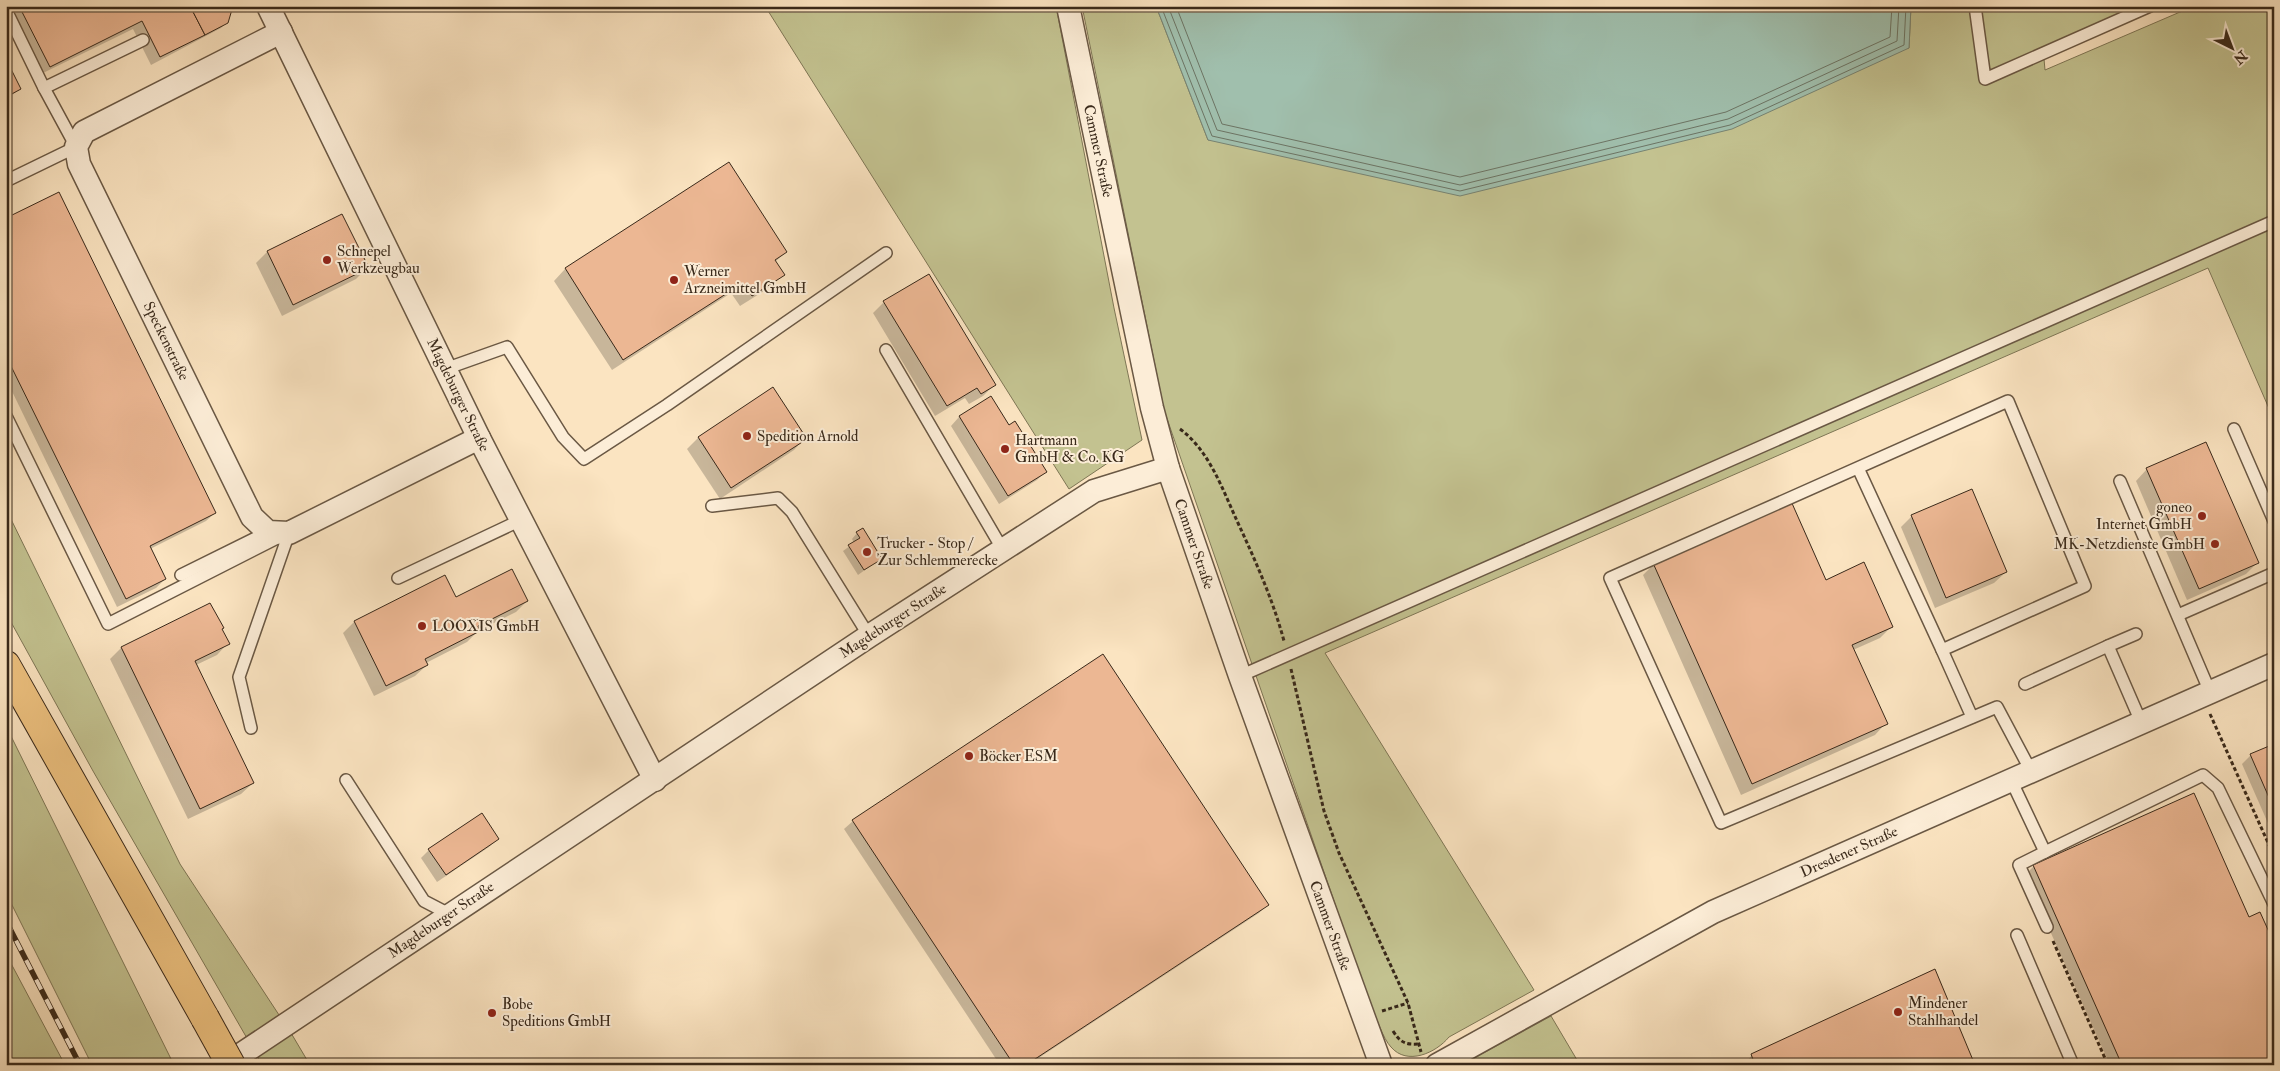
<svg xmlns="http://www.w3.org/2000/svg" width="2280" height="1071" viewBox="0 0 2280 1071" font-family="'IM FELL Double Pica',serif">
  <rect width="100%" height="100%" fill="#fbe4c1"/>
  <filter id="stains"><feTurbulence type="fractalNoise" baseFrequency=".004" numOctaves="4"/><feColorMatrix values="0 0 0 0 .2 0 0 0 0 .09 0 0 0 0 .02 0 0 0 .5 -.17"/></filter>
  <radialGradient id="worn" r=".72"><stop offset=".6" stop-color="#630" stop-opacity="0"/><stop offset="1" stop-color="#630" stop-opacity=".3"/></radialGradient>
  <g fill="#c3c290" stroke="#7e7655">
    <path d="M765,6h291l58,302 28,132 -73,49z"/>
    <path d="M1082,6h74l52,134 701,-92 2,-42h227l-95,42 2,22 149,-64h80v414l-66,-152 -883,385 209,337 -85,47c-13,16 -42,29 -58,10 -8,-8 -15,-31 -21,-42l-206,-595z"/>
    <path d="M6,509l174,355 101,154 -33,22 -155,-269 -87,-158z"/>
    <path d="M6,726l168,339h-82l-86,-172z"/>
    <path d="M6,954l59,111h-59z"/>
    <path d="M1551,1016l29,49h-118z"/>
    <path d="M291,1033l19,32h-48l-5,-9z"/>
  </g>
  <path fill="#a0bfad" stroke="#778372" d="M1156,6h755l-2,42 -177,81 -272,67 -252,-56z"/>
  <g fill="#0003">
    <path d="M7,6h225l-5,16 -6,6 -70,37 -18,-36 -92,45z"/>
    <path d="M6,61l14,28 -14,11z"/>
    <path d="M729,164l57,88 -11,10 8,12 -11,12 -32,20 -9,-13 -119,77 -58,-89 11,-12z"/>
    <path d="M342,215l25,53 -11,11 -74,37 -26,-53 11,-11z"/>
    <path d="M6,219l209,294 -9,8 -56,28 15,30 -9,9 -39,19 -111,-228z"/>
    <path d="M884,302l110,83 -11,11 -14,8 -4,-6 -30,18 -62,-103z"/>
    <path d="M772,389l33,49 -11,12 -74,49 -33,-50 11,-11z"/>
    <path d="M991,398l18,29 36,45 -8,8 -38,24 -48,-78 8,-9z"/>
    <path d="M2147,469l110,94 -11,11 -59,26 -51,-119z"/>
    <path d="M1912,516l94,56 -12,11 -59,25 -34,-81z"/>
    <path d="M857,533l23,26 -22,16 -15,-24 11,-8 -2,-4z"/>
    <path d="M1654,564l171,17 66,46 -11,11 -27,12 33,73 -11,12 -134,60 -98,-220z"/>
    <path d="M444,577l11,21 72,3 -11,11 -38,19 -11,11 -41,21 1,2 -12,11 -41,20 -31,-63 11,-11z"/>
    <path d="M221,629l7,14 -11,12 -21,10 57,118 -12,11 -53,25 -78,-160 11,-11z"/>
    <path d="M2274,745v92l-32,-73 9,-9z"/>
    <path d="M853,821l414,84 -8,8 -231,152h-28l-156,-236z"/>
    <path d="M498,839l-9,8 -52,35 -16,-24 8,-8z"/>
    <path d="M2034,866l214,53 26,146h-164l-85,-190z"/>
    <path d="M1752,1055l221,10h-229z"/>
    <path d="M1147,1059l4,6h-11z"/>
  </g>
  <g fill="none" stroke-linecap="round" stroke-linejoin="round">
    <g stroke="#6c7464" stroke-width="1">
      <path d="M1161,6l51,130 248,55 270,-66 174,-80 2,-39"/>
      <path d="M1168,6l49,124 243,55 268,-66 169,-78 2,-35"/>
      <path d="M1176,6l46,118 238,53 266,-65 164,-75 2,-31"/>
    </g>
  </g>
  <g fill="#ecb793" stroke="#39291a">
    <path d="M19,6h171l15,29 -45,22 -18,-36 -92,46z"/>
    <path d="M190,6h43l-5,17 -23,12z"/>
    <path d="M6,59l15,30 -15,8z"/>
    <path d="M729,162l58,90 -12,8 10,15 -33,21 -9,-13 -120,77 -58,-92z"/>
    <path d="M59,192l157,321 -66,33 16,33 -40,20 -120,-243v-138z"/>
    <path d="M342,214l27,54 -76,37 -26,-54z"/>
    <path d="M929,274l67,111 -15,9 -4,-6 -30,18 -64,-105z"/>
    <path d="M773,387l34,52 -76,49 -33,-51z"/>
    <path d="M991,396l18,29 6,-4 32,51 -39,24 -49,-80z"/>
    <path d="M2206,442l53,121 -60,26 -53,-121z"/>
    <path d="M1972,489l35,83 -61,26 -35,-83z"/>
    <path d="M1791,501l35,79 38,-18 29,65 -41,18 36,79 -136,60 -99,-221z"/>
    <path d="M863,528l19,31 -18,11 -16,-25 12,-7 -4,-6z"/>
    <path d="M512,569l16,32 -50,25 2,5 -55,28 3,6 -42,21 -32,-65 91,-46 11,22z"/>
    <path d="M210,603l14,25 -2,1 8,15 -35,17 59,122 -54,26 -79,-162z"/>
    <path d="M1103,654l166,251 -243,160h-12l-162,-245z"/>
    <path d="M2274,744v65l-24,-55z"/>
    <path d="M2194,793l55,124 11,-5 14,31v122h-152l-89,-200z"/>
    <path d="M482,813l17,26 -53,36 -18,-26z"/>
    <path d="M1935,969l40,96h-220l-4,-11z"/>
  </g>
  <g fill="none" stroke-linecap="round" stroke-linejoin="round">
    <defs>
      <g id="service">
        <path d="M1975,6l10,73 165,-73"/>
        <path d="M6,10l38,78 99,-48"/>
        <path d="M6,181l70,-34 -32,-59"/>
        <path d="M886,350l117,200"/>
        <path d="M445,369l62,-22 56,90 21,22 83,-54 219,-152"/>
        <path d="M6,416l102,208 173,-88"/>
        <path d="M2234,429l40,92"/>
        <path d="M1858,468l84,182 143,-64 -77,-185 -398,177 111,245 276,-116 34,64"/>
        <path d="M2120,481l90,211"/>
        <path d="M712,506l66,-8 14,14 77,124"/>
        <path d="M181,575l87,-43"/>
        <path d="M398,578l123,-58"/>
        <path d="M2178,615l96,-42"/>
        <path d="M2108,646l28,-12"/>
        <path d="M1942,650l30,67"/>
        <path d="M1240,676l1034,-455"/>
        <path d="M2025,684l83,-38 33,76"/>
        <path d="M251,728l-12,-51 50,-144"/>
        <path d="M346,780l78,121 25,13"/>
        <path d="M2011,780l34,72 158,-77 15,13 56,116"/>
        <path d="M2045,852l-26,13 28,62"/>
        <path d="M2017,935l56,130"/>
      </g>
      <g id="minor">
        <path d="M268,6l211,432 176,342"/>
        <path d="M1068,6l84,402 16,60 72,208 141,389"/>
        <path d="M281,32l-197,100 -8,15 3,17 173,353 16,15 21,1 190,-95"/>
        <path d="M225,1065l644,-429 225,-145 74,-23"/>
        <path d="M1437,1065l276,-153 561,-248"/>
      </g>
      <path id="primary" d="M6,665l199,353"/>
    </defs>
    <use href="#service" stroke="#6a5844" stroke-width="14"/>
    <use href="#minor" stroke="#6a5844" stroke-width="25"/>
    <use href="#primary" stroke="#39291a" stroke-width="30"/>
    <g stroke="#39291a" stroke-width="3" stroke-dasharray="4 2.5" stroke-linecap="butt">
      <path d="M1180,429c30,22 43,62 58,94 18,39 35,77 46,118"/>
      <path d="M1291,669l33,142 15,42 69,150 13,49"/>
      <path d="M2210,714l64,142"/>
      <path d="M2053,941l55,124"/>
      <path d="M1382,1011l26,-8"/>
      <path d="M1393,1031c7,11 12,14 26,13"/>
    </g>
    <use href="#service" stroke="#fcedd7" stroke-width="11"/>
    <use href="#minor" stroke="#fcedd7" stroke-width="22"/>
    <use href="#primary" stroke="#eec280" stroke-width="28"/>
    <defs>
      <path id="rail" d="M6,921l74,144"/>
    </defs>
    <use href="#rail" stroke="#39291a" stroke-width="5.5"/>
    <use href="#rail" stroke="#fcedd7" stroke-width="4" stroke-dasharray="11" stroke-linecap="butt"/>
    <defs>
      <path id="primary-bridge" d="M205,1018l26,47"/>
    </defs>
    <use href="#primary-bridge" stroke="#39291a" stroke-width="30" stroke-linecap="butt"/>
    <use href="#primary-bridge" stroke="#eec280" stroke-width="28"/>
  </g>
  <g fill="#8f2418" stroke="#fcedd7" stroke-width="2">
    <circle cx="327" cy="260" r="5"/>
    <circle cx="674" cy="280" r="5"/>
    <circle cx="747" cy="436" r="5"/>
    <circle cx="1005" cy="449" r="5"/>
    <circle cx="2202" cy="516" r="5"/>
    <circle cx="2215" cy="544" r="5"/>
    <circle cx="867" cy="552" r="5"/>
    <circle cx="422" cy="626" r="5"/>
    <circle cx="969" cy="756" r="5"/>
    <circle cx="1898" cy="1012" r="5"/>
    <circle cx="492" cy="1013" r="5"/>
  </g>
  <g text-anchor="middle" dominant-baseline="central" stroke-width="4" stroke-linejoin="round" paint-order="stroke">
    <g font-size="15" fill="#39291a" stroke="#fcedd7">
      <text transform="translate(1098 151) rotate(78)">Cammer Straße</text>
      <text transform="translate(166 341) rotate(64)">Speckenstraße</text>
      <text transform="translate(458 395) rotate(64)">Magdeburger Straße</text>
      <text transform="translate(1194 544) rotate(71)">Cammer Straße</text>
      <text transform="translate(893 621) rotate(-33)">Magdeburger Straße</text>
      <text transform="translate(1849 852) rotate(-24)">Dresdener Straße</text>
      <text transform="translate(441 920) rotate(-34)">Magdeburger Straße</text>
      <text transform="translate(1330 926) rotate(70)">Cammer Straße</text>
    </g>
    <g font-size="15" fill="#39291a" stroke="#fcedd7" text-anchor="start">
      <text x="337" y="251">Schnepel<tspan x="337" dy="17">Werkzeugbau</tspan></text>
      <text x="684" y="271">Werner<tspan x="684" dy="17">Arzneimittel GmbH</tspan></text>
      <text x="757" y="436">Spedition Arnold</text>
      <text x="1015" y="440">Hartmann<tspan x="1015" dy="17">GmbH &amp; Co. KG</tspan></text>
      <text x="2192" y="507" text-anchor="end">goneo<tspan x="2192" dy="17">Internet GmbH</tspan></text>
      <text x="877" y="543">Trucker - Stop /<tspan x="877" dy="17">Zur Schlemmerecke</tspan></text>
      <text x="2205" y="544" text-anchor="end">MK-Netzdienste GmbH</text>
      <text x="432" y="626">LOOXIS GmbH</text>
      <text x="979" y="756">Böcker ESM</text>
      <text x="1908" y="1003">Mindener<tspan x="1908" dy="17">Stahlhandel</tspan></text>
      <text x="502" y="1004">Bobe<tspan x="502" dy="17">Speditions GmbH</tspan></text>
    </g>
  </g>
  <rect width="2280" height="1071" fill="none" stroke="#fbe4c1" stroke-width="25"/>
  <rect x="8" y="8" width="2265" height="1056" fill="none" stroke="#39291a" stroke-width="2.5"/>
  <rect x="12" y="12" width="2255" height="1046" fill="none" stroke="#39291a"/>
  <g transform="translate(2232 48) rotate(138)" stroke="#fcedd7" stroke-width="4" paint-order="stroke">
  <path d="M0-4L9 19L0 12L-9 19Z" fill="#39291a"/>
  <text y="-8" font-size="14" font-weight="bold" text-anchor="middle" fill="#39291a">N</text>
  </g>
  <rect width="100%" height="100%" filter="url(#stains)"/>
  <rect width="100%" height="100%" fill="url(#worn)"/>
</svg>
